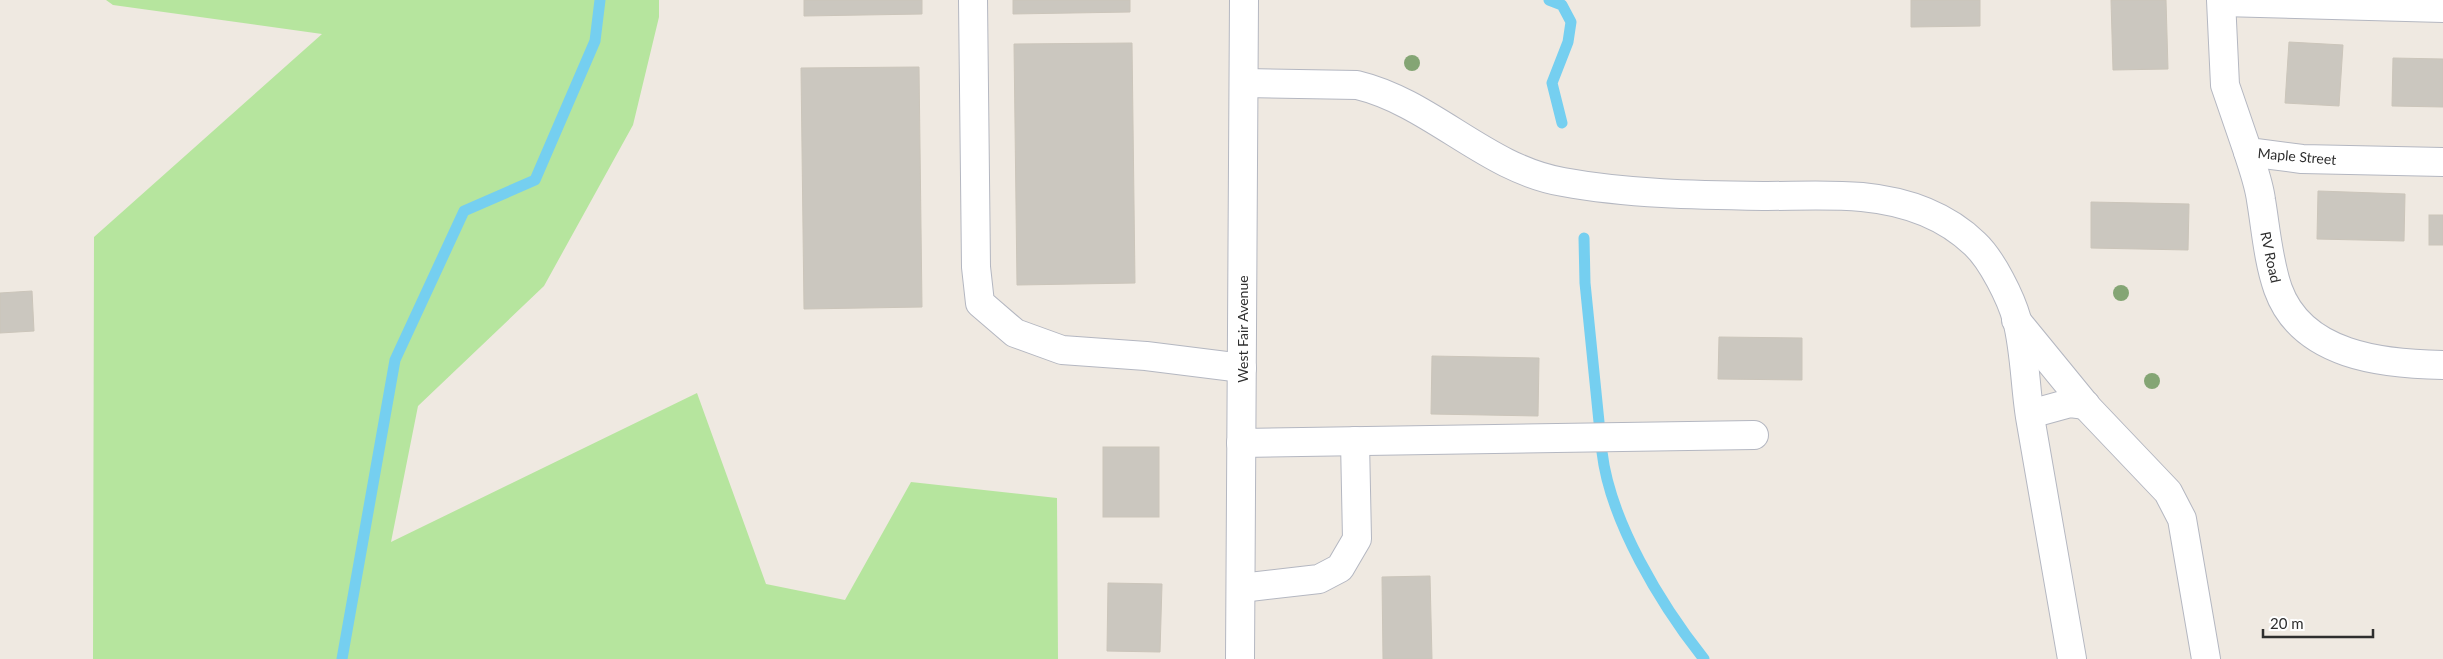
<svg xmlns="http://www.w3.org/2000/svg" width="2443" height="659" viewBox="0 0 2443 659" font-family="Lato,sans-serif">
  <rect width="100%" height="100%" fill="#efe9e1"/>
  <path fill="#b6e59e" d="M106,0h553v17l-26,108 -89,161 -126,120 -27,136 306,-149 69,191 79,16 66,-118 146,16 1,161h-965l1,-422 228,-203 -209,-29z"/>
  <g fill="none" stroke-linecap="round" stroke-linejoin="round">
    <g stroke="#75cff0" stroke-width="11">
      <path d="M1549,0l13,5 9,17 -3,20 -16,41 10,40"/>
      <path d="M1584,238l1,45 14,139"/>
      <path d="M1602,452c8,69 59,153 102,207"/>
      <path d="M342,659l53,-299 69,-149 71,-31 60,-139 5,-41"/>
    </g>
  </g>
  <g fill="#cbc7bf" stroke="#cbc5ba">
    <path d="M804,0h118v14l-118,2z"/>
    <path d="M1013,0h117v12l-117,2z"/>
    <path d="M1911,0h69v26l-69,1z"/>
    <path d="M2111,0h55l2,69 -55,1z"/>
    <path d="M2289,42l54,3 -4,61 -54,-3z"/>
    <path d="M1132,43l3,240 -118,2 -3,-241z"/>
    <path d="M2393,58l50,1v48l-51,-1z"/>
    <path d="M919,67l3,240 -118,2 -3,-241z"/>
    <path d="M2318,191l87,3 -1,47 -87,-2z"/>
    <path d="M2091,202l98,2 -1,46 -97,-2z"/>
    <rect x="2429" y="215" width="14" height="30"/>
    <path d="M32,291l2,40 -34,2v-40z"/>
    <path d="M1719,337l83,1v42l-84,-1z"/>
    <path d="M1432,356l107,2 -1,58 -107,-2z"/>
    <rect x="1103" y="447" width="56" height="70"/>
    <path d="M1430,576l2,83h-49l-1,-82z"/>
    <path d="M1108,583l54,1 -2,68 -53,-1z"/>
  </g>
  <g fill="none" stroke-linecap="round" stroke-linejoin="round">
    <defs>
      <g id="minor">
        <path d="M973,0l3,267 4,36 35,30 47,17 84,6 96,12"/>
        <path d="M2221,0l4,85 23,67 54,7 141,3"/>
        <path d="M2222,2l221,6"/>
        <path d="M1244,83l113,2c75,18 129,84 206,97 65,12 134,13 201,14 32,0 65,-2 98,1 42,4 82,17 113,47 17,16 36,54 42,76 8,31 8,66 13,97 14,81 28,161 42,242"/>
        <path d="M2248,152c5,16 11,32 13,48 5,30 7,60 17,89 24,67 105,75 165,76"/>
        <path d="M2016,320l72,88 80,84 14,27 24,140"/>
        <path d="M2030,414l40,-11 16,2"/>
        <path d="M1241,443l513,-8"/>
        <path d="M1241,588l78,-9 21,-11 17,-29 -2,-98"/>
        <path d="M1240,659l4,-659"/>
      </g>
    </defs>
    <use href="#minor" stroke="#b4b7c1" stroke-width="30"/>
    <use href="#minor" stroke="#fff" stroke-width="28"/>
  </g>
  <g fill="#84a574">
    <circle cx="1412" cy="63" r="8"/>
    <circle cx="2121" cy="293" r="8"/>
    <circle cx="2152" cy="381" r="8"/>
  </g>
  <g text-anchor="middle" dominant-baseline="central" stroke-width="4" stroke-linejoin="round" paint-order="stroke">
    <g font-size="14" fill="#2e2e2e" stroke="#fff">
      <text transform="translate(2297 156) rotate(5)">Maple Street</text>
      <text transform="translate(2271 257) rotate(78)">RV Road</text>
      <text transform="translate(1242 329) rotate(-90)">West Fair Avenue</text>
    </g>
  </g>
  <path d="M2263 629v8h110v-8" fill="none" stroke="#2e2e2e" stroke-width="2.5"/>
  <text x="2270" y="629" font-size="15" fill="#2e2e2e" stroke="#ffffff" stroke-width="4" paint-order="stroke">20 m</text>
</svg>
